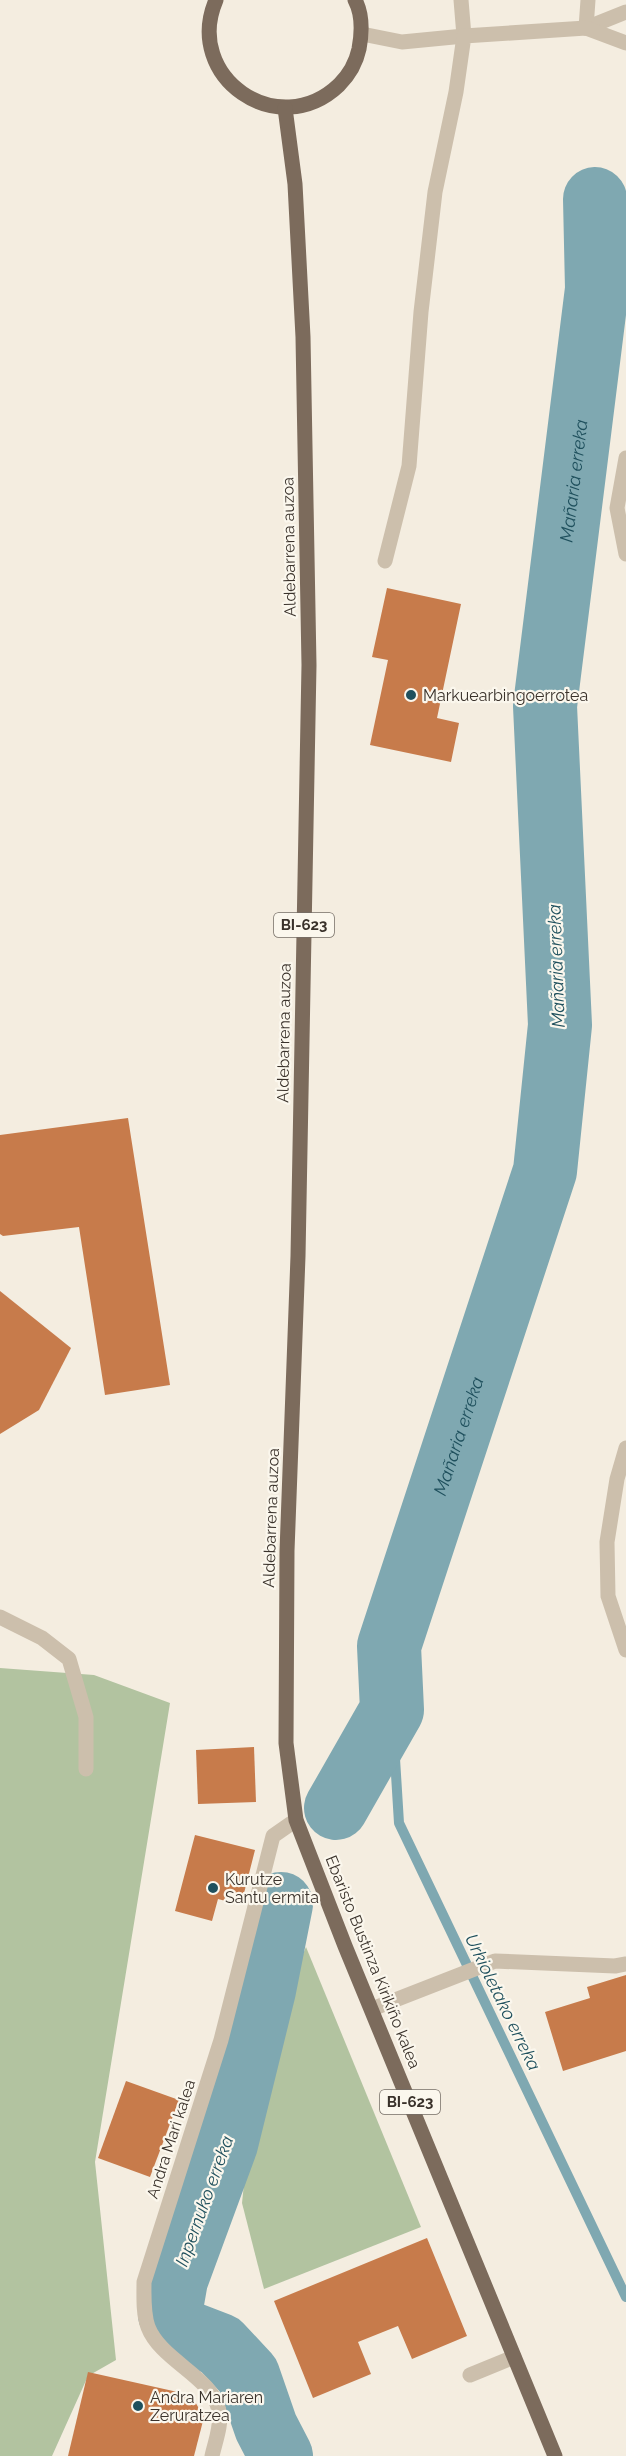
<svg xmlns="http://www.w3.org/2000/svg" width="626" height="2456" viewBox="0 0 626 2456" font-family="Raleway,sans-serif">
  <rect width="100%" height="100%" fill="#f4ede0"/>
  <g fill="#b2c3a0">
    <path d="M0,1668l94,7 76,28 -75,459 21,198 -28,16 -36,80h-52z"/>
    <path d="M306,1947l115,280 -157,62 -22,-86 7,-67 21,-104z"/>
  </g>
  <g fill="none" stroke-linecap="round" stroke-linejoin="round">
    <path stroke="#7fa8b1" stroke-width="10" d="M392,1710l7,113 227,474"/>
    <g stroke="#7fa8b1" stroke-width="64">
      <path id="s1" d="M336,1808l56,-98 -3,-64 156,-475 15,-146 -15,-319 52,-417 -2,-90"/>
      <path d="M281,1904l-17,86 -38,154 -50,136 -6,34 11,16 39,15 28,30 18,52 15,29"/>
    </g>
  </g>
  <g fill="#c77b4b">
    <path d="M387,588l74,16 -24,114 22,5 -8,39 -81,-17 18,-85 -16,-3z"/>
    <path d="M128,1118l42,267 -65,10 -26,-168 -76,9 -3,-2v-99z"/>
    <path d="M0,1291l71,57 -32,62 -39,24z"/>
    <path d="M254,1747l2,55 -58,2 -2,-54z"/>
    <path d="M195,1835l60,15 -14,55 -23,-6 -6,22 -37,-10z"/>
    <path d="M626,1975v76l-63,20 -18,-59 45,-14 -3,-11z"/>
    <path d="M126,2081l53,19 -29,77 -52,-19z"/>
    <path d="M427,2238l40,98 -55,23 -14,-33 -40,16 13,32 -58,24 -39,-97z"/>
    <path d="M88,2372l103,23 13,22 -10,39h-126z"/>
  </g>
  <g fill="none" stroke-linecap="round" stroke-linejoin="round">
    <g stroke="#ccbfac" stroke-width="15">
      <path d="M586,28l40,-16"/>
      <path d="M586,28l2,-28"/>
      <path d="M362,34l40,8 62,-6 -3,-36"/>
      <path d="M626,458l-9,50 9,46"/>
      <path d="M385,561l24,-95 12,-154 14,-120 21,-100 8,-56 122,-8 40,15"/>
      <path d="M626,1448l-9,31 -10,63 1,54 18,54"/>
      <path d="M0,1617l42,21 27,21 17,58v52"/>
      <path d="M372,2009l123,-48 120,5 11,-2"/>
      <path d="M470,2375l44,-18"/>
    </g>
    <path stroke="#ccbfac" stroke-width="15" d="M212,2456c3,-14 10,-31 7,-45 -6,-34 -58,-50 -71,-84 -5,-14 -4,-30 -4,-45l77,-242 52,-204 23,-16"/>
    <g stroke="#7c6b5c" stroke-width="15">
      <path d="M216,0c-33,77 62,143 123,85 10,-10 17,-22 20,-36 3,-16 4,-34 -4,-49"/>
      <path d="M285,108l10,76 8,153 6,328 -11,591 -11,295 -1,192 10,77 49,126 210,510"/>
    </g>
  </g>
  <g fill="#1f505d" stroke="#fbf7ed" stroke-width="2">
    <circle cx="411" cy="695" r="6"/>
    <circle cx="213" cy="1888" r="6"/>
    <circle cx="138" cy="2406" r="6"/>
  </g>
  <g text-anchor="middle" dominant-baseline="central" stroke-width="4.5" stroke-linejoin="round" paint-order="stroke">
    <g fill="#fbf7ed" stroke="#746d65" stroke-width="1.5">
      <rect x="274" y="913" width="60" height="24" rx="4.5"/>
      <rect x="380" y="2090" width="60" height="24" rx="4.5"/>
    </g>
    <g font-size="15" font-weight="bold" fill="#3a322b">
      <text x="304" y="925">BI-623</text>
      <text x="410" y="2102">BI-623</text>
    </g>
    <g font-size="16" fill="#3a322b" stroke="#fbf7ed">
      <text transform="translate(289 547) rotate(-91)">Aldebarrena auzoa</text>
      <text transform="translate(284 1033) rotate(-89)">Aldebarrena auzoa</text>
      <text transform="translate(271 1518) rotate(-88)">Aldebarrena auzoa</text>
      <text transform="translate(373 1962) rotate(68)">Ebaristo Bustinza Kirikiño kalea</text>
      <text transform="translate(171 2139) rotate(-72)">Andra Mari kalea</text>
    </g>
    <g font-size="16" fill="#3a322b" stroke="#fbf7ed" text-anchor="start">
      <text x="423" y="695">Markuearbingoerrotea</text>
      <text x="225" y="1879">Kurutze<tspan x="225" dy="18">Santu ermita</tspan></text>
      <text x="150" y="2397">Andra Mariaren<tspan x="150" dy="18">Zeruratzea</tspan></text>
    </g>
    <g font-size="18" font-style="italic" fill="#1f505d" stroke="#fbf7ed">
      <text stroke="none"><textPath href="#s1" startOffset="1370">Mañaria erreka</textPath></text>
      <text transform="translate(556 966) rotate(-92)">Mañaria erreka</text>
      <text stroke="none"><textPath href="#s1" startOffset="398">Mañaria erreka</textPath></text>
      <text transform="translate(503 2002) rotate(64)">Urkioletako erreka</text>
      <text transform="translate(204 2201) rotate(-70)">Inpernuko erreka</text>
    </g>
  </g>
</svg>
